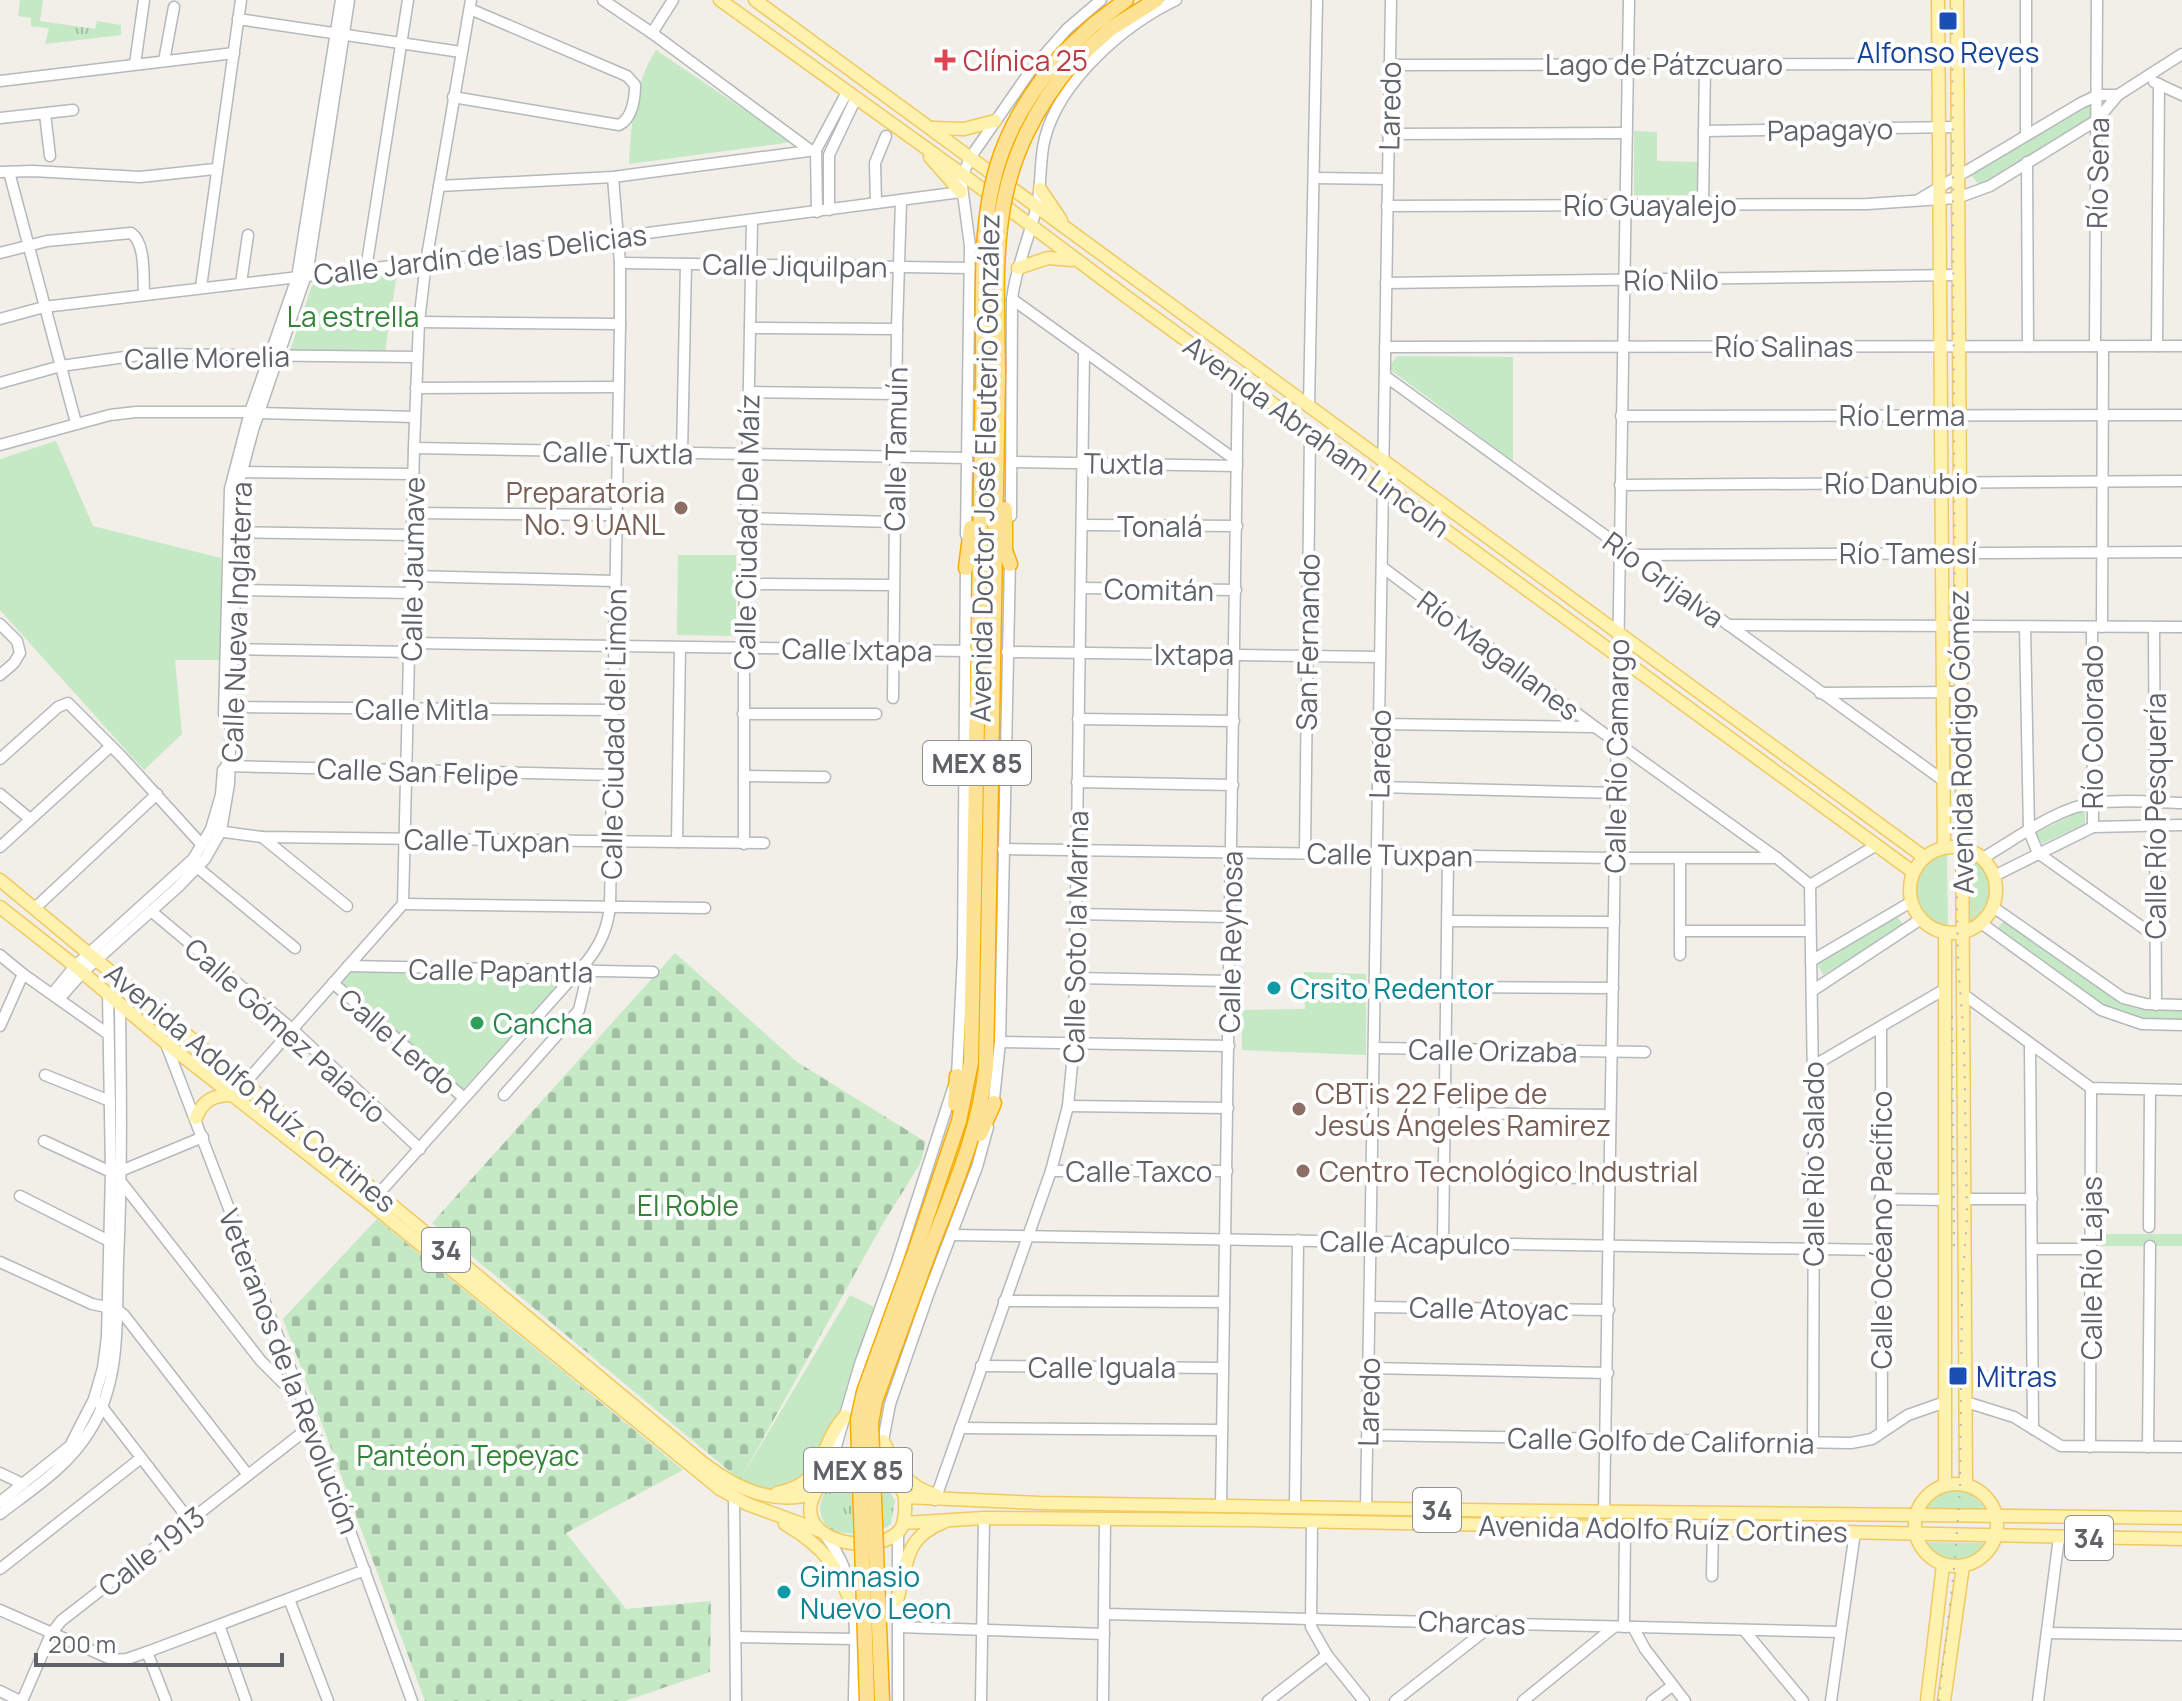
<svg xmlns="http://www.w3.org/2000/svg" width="2182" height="1701" viewBox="0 0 2182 1701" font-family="Manrope,sans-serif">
  <defs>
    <pattern id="grass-tufts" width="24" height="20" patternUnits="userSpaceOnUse" patternTransform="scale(2)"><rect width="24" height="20" fill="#c5e8c5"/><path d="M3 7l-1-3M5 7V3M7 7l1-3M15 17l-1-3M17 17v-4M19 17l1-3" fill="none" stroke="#a3c0a4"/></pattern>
    <pattern id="cemetery-stones" width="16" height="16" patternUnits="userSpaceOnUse" patternTransform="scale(2)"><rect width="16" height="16" fill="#c5e8c5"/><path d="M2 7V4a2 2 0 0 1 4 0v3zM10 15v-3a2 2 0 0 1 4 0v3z" fill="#a3c0a4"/></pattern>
  </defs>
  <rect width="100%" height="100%" fill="#f1efe8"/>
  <g fill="url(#grass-tufts)">
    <path d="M20,0h23l-3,21 55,8 2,-8 24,4v10l-76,9 4,-16 -18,-2v-8l-13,-2z"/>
    <path d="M852,1479l34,5 9,17 -4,23c-9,7 -19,9 -30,9 -8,0 -18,1 -26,-2 -18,-7 -19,-31 -6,-43 6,-6 15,-8 23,-9z"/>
  </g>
  <g fill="url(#cemetery-stones)">
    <path d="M675,953l122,109 129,80 -6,22 -38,61 -142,255 -308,-257z"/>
    <path d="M377,1219l306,251 -117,63 60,76 85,-8 -1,71 -85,29h-200l-142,-382z"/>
  </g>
  <g fill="#c5e8c5">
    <path d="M656,50l136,92 -163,22c2,-41 5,-80 27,-114z"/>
    <path d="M2092,100l-1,19 -112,66 -8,-10 2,-6z"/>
    <path d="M1634,131l23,1v29l41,1v28l-5,5h-59z"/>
    <path d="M397,273l-12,79 -95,-1 22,-66z"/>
    <path d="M1397,356l116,1v104l-125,-93z"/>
    <path d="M56,441l37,85 128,32v102h-46l7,74 -38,36 -144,-160v-151z"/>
    <path d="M678,555h58v81l-59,-1z"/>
    <path d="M2085,809v15l-43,20 -6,-11z"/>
    <path d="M1947,850l1,79c-10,-5 -20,-10 -26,-19 -18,-25 -2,-53 25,-60z"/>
    <path d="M1966,854c35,12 33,59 1,72z"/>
    <path d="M1893,911l11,15 -81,49 -7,-15z"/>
    <path d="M2005,920l113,82 20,7 44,2v11l-43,-1 -24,-8 -120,-82z"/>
    <path d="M351,972l214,6 -102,111 -121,-106z"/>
    <path d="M1304,972l62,2v81l-124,-5v-40l63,-1z"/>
    <path d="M2101,1234h81v12h-82z"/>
    <path d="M850,1295l24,12 -53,159c-37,22 -38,31 -81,14z"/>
    <path d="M1951,1489l19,3 16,17 -65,1 14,-14z"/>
    <path d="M1921,1542l67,1c-18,22 -53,29 -67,-1z"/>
  </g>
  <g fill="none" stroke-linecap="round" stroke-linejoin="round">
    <defs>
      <g id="minor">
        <path d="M603,0l49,33 158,117"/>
        <path d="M2026,0v134"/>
        <path d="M238,19l223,33"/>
        <path d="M652,33l21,-33"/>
        <path d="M164,61l10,-54"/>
        <path d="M135,64l9,-64"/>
        <path d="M1389,65l550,-1"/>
        <path d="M0,81l234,-28"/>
        <path d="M2154,82l28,13"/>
        <path d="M453,97l166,28c13,-6 16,-26 16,-40l-8,-9 -157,-67"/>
        <path d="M45,114l5,42"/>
        <path d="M0,118l73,-8"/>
        <path d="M1704,131l252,-4"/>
        <path d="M1388,134l238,-1"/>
        <path d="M2027,162l1,184"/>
        <path d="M0,172l33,-1 107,6 75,-8"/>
        <path d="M9,172l67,251"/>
        <path d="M1315,178l73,1"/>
        <path d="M439,186l174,-9 203,-27"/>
        <path d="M1918,200l163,-97 17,-8h20"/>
        <path d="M876,203l-1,-40 11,-27"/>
        <path d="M1703,205l2,-141"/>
        <path d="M1387,206l480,-2 90,-6 33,-12 107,-66 21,-25 64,-41"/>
        <path d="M829,210v-55l27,-57"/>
        <path d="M817,212l-1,-62 31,-58"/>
        <path d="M0,253l47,-12 84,-8c15,10 12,43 13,61"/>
        <path d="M620,263l350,5"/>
        <path d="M366,269l42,-269"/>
        <path d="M241,283l7,-48"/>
        <path d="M1386,283l571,-8"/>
        <path d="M201,287l40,-287"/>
        <path d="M1012,299l225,162"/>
        <path d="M0,319l44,-12 382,-45 535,-70"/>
        <path d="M419,322l201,2"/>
        <path d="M750,328l147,1"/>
        <path d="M2095,346l2,-346"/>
        <path d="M2157,346l2,-262"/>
        <path d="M1385,347l797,-1"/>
        <path d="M1385,376l559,405"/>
        <path d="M0,383l61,-17 85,-12 271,3"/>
        <path d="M416,388l202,-1"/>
        <path d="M749,392l147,2"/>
        <path d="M1309,406l8,-406"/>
        <path d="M258,413l157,4"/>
        <path d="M1621,416l561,-1"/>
        <path d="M0,445l110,-30 26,-3h114"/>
        <path d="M414,448l553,10"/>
        <path d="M682,453l4,-189"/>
        <path d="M1011,462l226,4"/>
        <path d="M241,472l172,2"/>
        <path d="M1620,485l562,-4"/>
        <path d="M413,513l203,2"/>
        <path d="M1011,516l1,-217c4,-33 18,-63 25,-94 5,-22 2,-45 8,-67 15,-58 79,-113 131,-138"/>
        <path d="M748,518l146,4"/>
        <path d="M1083,525l154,1"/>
        <path d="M229,532l183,3"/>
        <path d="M966,535l4,-289 -9,-67 9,-21 61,-88 36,-41 34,-29"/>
        <path d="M1634,555l548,-3"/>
        <path d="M1382,567l213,160 182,131 33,27"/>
        <path d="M412,576l203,5"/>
        <path d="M745,584l148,1"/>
        <path d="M1081,588l155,2"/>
        <path d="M234,590l178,3"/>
        <path d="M0,624l17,17 3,12 -6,10 -14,12"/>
        <path d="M1728,625l454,2"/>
        <path d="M2025,627l4,204 9,22 118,84"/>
        <path d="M2092,627l1,200"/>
        <path d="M2102,627l1,-281"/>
        <path d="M2154,627l2,378"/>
        <path d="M411,643l555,8"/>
        <path d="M229,649l182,3"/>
        <path d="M1007,652l373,5"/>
        <path d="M1820,693l140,-1"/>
        <path d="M893,698l4,-369 4,-129"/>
        <path d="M231,707l383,3"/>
        <path d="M224,714l6,-225 20,-77 47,-134 44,-278"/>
        <path d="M743,714h133"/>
        <path d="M1078,719l156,2"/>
        <path d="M1379,724l216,3"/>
        <path d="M0,759l58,-52 10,-4 53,53 81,89"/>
        <path d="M226,766l386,9"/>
        <path d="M744,776l81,1"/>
        <path d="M1077,782l156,3"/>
        <path d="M1378,787l238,6"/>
        <path d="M0,794l30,25"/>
        <path d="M217,831l45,6 502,6"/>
        <path d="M262,837l85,69"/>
        <path d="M677,842l3,-195"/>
        <path d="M744,844v-197l8,-426"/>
        <path d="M0,847l111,-101"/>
        <path d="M1003,849l613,9h161"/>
        <path d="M1305,852l5,-420"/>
        <path d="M1680,858v97"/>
        <path d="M1983,858c31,-18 75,-51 111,-55 29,-4 59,-1 88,0"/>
        <path d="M198,868l97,80"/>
        <path d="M1994,876l99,-49 89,-2"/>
        <path d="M1810,885l4,263 -1,295"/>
        <path d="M1810,885l65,-39"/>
        <path d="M403,904l302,4"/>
        <path d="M1993,907l130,91 23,6 36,1"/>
        <path d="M35,908l122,-114"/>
        <path d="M151,911l141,118 128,120"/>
        <path d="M1076,914l154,3"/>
        <path d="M1448,921l166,1"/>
        <path d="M1981,923l120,87 41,14 40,1"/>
        <path d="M1680,931h130"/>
        <path d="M0,955l23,19 85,60"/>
        <path d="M1811,961l100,-59"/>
        <path d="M348,966l305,6"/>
        <path d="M1075,978l154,3"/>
        <path d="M333,983l131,115"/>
        <path d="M1448,987l165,1"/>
        <path d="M1812,991l109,-72"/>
        <path d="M53,993l22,-27 118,-107 18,-30 10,-34 2,-25"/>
        <path d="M1963,994l128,94 91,2"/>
        <path d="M60,998l23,-26 95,-85 27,-28 16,-28 8,-47 9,-298 15,-56 55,-161 41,-269"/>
        <path d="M0,1026l23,-52"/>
        <path d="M1881,1028l1,404"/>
        <path d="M1000,1042l229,4"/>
        <path d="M166,1044l134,350 112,307"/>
        <path d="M2030,1045l3,384"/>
        <path d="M1374,1048l271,4"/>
        <path d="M1813,1066l132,-77"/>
        <path d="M45,1075l65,26"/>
        <path d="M245,1083l158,-179 11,-456 5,-126 7,-60 45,-262"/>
        <path d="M504,1095l75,-85 9,-38"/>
        <path d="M1068,1106l160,2"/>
        <path d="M993,1108l7,-66 10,-482"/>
        <path d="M1446,1113l164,2"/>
        <path d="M44,1141l67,31 12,-2 80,-33"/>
        <path d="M1051,1171h176"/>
        <path d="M1445,1177l165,1"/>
        <path d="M122,1183l139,178 21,21 18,12"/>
        <path d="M20,1196l89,45"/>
        <path d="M374,1199l214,-239c13,-17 19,-31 22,-53l10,-583v-61l-7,-86"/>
        <path d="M1880,1199l66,1"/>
        <path d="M1965,1199h67"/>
        <path d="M2149,1227l1,-137"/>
        <path d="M951,1235l929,15"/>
        <path d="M1443,1242l5,-386"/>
        <path d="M2032,1249h60"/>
        <path d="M0,1262l92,42 24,5 8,6 124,160"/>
        <path d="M1004,1301l220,1"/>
        <path d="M1370,1307l239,3"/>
        <path d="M981,1366l242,2"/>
        <path d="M1369,1368l239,5"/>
        <path d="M1966,1402l48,15 47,29 121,1"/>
        <path d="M99,1403l91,118"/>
        <path d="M960,1428l262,2"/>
        <path d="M1368,1435l483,8 21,-4 36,-24 37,-13"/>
        <path d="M2090,1447l1,-359"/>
        <path d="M2148,1447l2,-201"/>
        <path d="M0,1473l23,11"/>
        <path d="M890,1476l-6,-19 -1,-16 7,-37 38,-109 49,-128 11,-40"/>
        <path d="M827,1477l33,-113 36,-99 61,-189 6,-121 3,-392"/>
        <path d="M734,1499l2,202"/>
        <path d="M935,1500l116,-329 17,-65 6,-62 10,-691"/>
        <path d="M0,1502l70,-56 24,-47 9,-31 4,-31 4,-165 -3,-179"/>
        <path d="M1221,1506l17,-1128"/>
        <path d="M1295,1506l3,-266"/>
        <path d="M1366,1508l25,-1508"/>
        <path d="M1604,1512l25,-1512"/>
        <path d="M0,1514c31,-24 68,-47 89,-82 33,-51 27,-113 29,-171 4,-86 3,-171 2,-256"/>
        <path d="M1312,1521l-1,106 16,28 37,46"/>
        <path d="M827,1538c37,47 27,107 27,163"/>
        <path d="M0,1569l141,-111"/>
        <path d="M1712,1576l1,-47"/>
        <path d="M289,1599l39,102"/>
        <path d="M0,1610l113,50 14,-1 20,-7 218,-82"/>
        <path d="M1105,1614l734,18"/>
        <path d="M219,1625l27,76"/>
        <path d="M898,1627l206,7"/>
        <path d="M1624,1627l1,-100"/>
        <path d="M1633,1627l12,22 40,52"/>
        <path d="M1744,1630l59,71"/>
        <path d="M2048,1633l134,2"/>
        <path d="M736,1637l118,2"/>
        <path d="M147,1652l19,49"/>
        <path d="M0,1691l20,10"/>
        <path d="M22,1701l29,-67 10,-13 250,-195"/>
        <path d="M898,1701v-169"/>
        <path d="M981,1701l3,-183"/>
        <path d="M1103,1701l2,-182"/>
        <path d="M1268,1701l59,-46"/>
        <path d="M1395,1701l101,-79"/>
        <path d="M1523,1701l91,-74"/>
        <path d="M1652,1701l20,-15"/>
        <path d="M1831,1701l24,-169"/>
        <path d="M2038,1701l21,-164"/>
      </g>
      <g id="major">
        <path d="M720,0l242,174 158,118 793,580"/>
        <path d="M755,0l1169,857"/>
        <path d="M1938,0l6,847"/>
        <path d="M1957,0l9,1485"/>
        <path d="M932,128l32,1 31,-8"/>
        <path d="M930,157l31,35"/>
        <path d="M1040,189l21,31"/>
        <path d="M1018,268l30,-10 24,2"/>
        <circle cx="1953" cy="890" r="43"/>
        <path d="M0,880l703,583c34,26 68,42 111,31"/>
        <path d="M0,907l75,59 91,77 204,160 350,286 27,15 71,26"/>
        <path d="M1945,932v553"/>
        <path d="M196,1118c7,-18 17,-23 37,-23"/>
        <path d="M883,1441c13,26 23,46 53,54"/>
        <path d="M864,1471c18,2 32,5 40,23 2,6 1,12 1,18 -1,6 -1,13 -5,18 -25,31 -130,8 -73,-53z"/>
        <circle cx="1956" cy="1525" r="41"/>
        <path d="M777,1493c52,-10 40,-47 68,-77"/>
        <path d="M905,1497l135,6 421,7 721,8"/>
        <path d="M904,1523l80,-5 267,2 931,19"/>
        <path d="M785,1524c40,23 54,44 69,87"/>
        <path d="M897,1600c11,-36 6,-62 47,-78"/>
        <path d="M1927,1701l16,-136"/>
        <path d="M1944,1701l19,-135"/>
      </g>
      <g id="highway">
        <path d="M1064,52l30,-28 32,-24"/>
        <path d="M1073,62l37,-33 46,-29"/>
        <path d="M1005,509v41l5,14"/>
        <path d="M966,568l5,-40"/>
        <path d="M955,1104l2,-28"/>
        <path d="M980,1134l14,-31"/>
        <path d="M916,1249l43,-128 12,-59 12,-688"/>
        <path d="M928,1255c23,-61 51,-122 58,-188l12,-693"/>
      </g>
    </defs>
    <use href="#minor" stroke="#b5b8bc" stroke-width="13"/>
    <use href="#major" stroke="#f2c960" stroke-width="15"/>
    <use href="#highway" stroke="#f9ab00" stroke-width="17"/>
    <use href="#minor" stroke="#fff" stroke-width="10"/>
    <use href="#major" stroke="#fff2af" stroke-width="12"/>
    <use href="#highway" stroke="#fde293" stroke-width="14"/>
    <g stroke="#b6b7b8" stroke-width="2" stroke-dasharray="2 10" stroke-linecap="butt">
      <path d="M1952,1016l2,240"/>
      <path d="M1939,1701l16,-141 5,-72 2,-199 5,-71 -3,-179 -6,-75 -2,-120 -4,-844"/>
    </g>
    <defs>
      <g id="highway-bridge">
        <path d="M983,374c1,-75 -7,-160 22,-230 14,-35 35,-64 59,-92"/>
        <path d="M998,374c-2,-127 -11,-207 75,-312"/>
        <path d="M867,1701l-9,-282 6,-27 52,-143"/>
        <path d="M882,1701l-11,-278 4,-22 53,-146"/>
      </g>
    </defs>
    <use href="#highway-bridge" stroke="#f9ab00" stroke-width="17" stroke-linecap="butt"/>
    <use href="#highway-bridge" stroke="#fde293" stroke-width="14"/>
  </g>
  <g fill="#1a4fb4" stroke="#fff" stroke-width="3">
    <rect x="1938" y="11" width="20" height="20" rx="4"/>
    <rect x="1948" y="1366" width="20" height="20" rx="4"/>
  </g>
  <path fill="#e0444e" stroke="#fff" stroke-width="3" d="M941 48h8v8h8v8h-8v8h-8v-8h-8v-8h8z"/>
  <g fill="#8d6e63" stroke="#fff" stroke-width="3">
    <circle cx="681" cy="508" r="8"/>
    <circle cx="1299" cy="1109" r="8"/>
    <circle cx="1303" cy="1171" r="8"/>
  </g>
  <g fill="#0f9aa8" stroke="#fff" stroke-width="3">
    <circle cx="1274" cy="988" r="8"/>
    <circle cx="784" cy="1592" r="8"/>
  </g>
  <circle fill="#2e9e5b" stroke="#fff" stroke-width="3" cx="477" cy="1023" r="8"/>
  <g text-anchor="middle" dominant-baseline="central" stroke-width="8" stroke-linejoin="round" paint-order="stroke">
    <g fill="#fff" stroke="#8f9295" stroke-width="2">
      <rect x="923" y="741" width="108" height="44" rx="6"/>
      <rect x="422" y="1228" width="48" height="44" rx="6"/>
      <rect x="804" y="1448" width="108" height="44" rx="6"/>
      <rect x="1413" y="1488" width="48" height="44" rx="6"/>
      <rect x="2065" y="1516" width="48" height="44" rx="6"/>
    </g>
    <g font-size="26" font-weight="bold" fill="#5f6368">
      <text x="977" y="763">MEX 85</text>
      <text x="446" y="1250">34</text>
      <text x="858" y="1470">MEX 85</text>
      <text x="1437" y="1510">34</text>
      <text x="2089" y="1538">34</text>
    </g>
    <g font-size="28" fill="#164399" stroke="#fff">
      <text x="1948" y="52">Alfonso Reyes</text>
      <text x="1976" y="1376" text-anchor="start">Mitras</text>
    </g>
    <g font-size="28" fill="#be3a42" stroke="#fff" text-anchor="start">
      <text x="963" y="60">Clínica 25</text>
    </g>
    <g font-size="28" fill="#5f6368" stroke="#fff">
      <text x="1664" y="64">Lago de Pátzcuaro</text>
      <text transform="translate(1389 106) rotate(-89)">Laredo</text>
      <text transform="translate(1830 129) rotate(-1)">Papagayo</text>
      <text transform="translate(2097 173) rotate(-89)">Río Sena</text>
      <text x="1650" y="205">Río Guayalejo</text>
      <text transform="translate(480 254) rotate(-7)">Calle Jardín de las Delicias</text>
      <text transform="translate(795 265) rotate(1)">Calle Jiquilpan</text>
      <text transform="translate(1671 279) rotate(-1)">Río Nilo</text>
      <text x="1784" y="346">Río Salinas</text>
      <text transform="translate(207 357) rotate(-1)">Calle Morelia</text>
      <text x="1902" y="415">Río Lerma</text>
      <text transform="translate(1317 436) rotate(36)">Avenida Abraham Lincoln</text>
      <text transform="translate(895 449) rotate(-89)">Calle Tamuín</text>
      <text transform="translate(618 452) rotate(1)">Calle Tuxtla</text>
      <text transform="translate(1124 463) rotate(1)">Tuxtla</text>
      <text transform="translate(984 468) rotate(-89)">Avenida Doctor José Eleuterio González</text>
      <text x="1901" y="483">Río Danubio</text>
      <text x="1160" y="526">Tonalá</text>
      <text transform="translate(746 532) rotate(-89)">Calle Ciudad Del Maíz</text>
      <text x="1908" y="553">Río Tamesí</text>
      <text transform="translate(412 569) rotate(-89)">Calle Jaumave</text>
      <text transform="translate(1664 579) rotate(36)">Río Grijalva</text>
      <text transform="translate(1159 589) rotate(1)">Comitán</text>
      <text transform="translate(236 622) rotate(-88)">Calle Nueva Inglaterra</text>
      <text transform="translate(1307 642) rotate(-89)">San Fernando</text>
      <text transform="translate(857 649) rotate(1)">Calle Ixtapa</text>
      <text x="1194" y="654">Ixtapa</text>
      <text transform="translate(1499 655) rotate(37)">Río Magallanes</text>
      <text x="422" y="709">Calle Mitla</text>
      <text transform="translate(2092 727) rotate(-90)">Río Colorado</text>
      <text transform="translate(613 734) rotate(-89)">Calle Ciudad del Limón</text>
      <text transform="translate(1960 742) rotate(-91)">Avenida Rodrigo Gómez</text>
      <text transform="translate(1379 754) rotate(-89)">Laredo</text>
      <text transform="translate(1616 756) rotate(-89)">Calle Río Camargo</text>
      <text transform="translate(418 771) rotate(2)">Calle San Felipe</text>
      <text transform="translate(2155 816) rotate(-90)">Calle Río Pesquería</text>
      <text transform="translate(487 840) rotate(1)">Calle Tuxpan</text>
      <text transform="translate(1390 854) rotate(1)">Calle Tuxpan</text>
      <text transform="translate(1075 937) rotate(-89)">Calle Soto la Marina</text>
      <text transform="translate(1230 942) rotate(-89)">Calle Reynosa</text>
      <text transform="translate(501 970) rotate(1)">Calle Papantla</text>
      <text transform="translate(286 1030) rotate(42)">Calle Gómez Palacio</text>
      <text transform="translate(398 1041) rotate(41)">Calle Lerdo</text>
      <text transform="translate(1493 1050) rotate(1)">Calle Orizaba</text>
      <text transform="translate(251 1087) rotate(40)">Avenida Adolfo Ruíz Cortines</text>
      <text transform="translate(1813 1164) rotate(-90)">Calle Río Salado</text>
      <text x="1139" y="1171">Calle Taxco</text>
      <text transform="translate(1881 1230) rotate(-90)">Calle Océano Pacífico</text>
      <text transform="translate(1415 1242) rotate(1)">Calle Acapulco</text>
      <text transform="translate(2091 1268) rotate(-90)">Calle Río Lajas</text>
      <text transform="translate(1489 1308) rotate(1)">Calle Atoyac</text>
      <text x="1102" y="1367">Calle Iguala</text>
      <text transform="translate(290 1371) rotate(69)">Veteranos de la Revolución</text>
      <text transform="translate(1368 1402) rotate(-89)">Laredo</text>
      <text transform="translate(1661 1440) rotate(1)">Calle Golfo de California</text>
      <text transform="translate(1663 1528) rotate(1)">Avenida Adolfo Ruíz Cortines</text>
      <text transform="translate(151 1551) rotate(-38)">Calle 1913</text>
      <text transform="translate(1472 1622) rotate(2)">Charcas</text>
    </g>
    <g font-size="28" fill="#348238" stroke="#fff">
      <text x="353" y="316">La estrella</text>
      <text x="688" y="1205">El Roble</text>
      <text x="468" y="1455">Pantéon Tepeyac</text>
    </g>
    <g font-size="28" fill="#785e54" stroke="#fff" text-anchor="start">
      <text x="665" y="492" text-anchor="end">Preparatoria<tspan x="665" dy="32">No. 9 UANL</tspan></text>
      <text x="1315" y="1093">CBTis 22 Felipe de<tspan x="1315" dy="32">Jesús Ángeles Ramirez</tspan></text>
      <text x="1319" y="1171">Centro Tecnológico Industrial</text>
    </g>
    <g font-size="28" fill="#0d838f" stroke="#fff" text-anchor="start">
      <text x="1290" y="988">Crsito Redentor</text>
      <text x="800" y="1576">Gimnasio<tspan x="800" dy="32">Nuevo Leon</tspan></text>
    </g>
    <g font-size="28" fill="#27864d" stroke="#fff" text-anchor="start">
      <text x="493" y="1023">Cancha</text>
    </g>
  </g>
  <path d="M36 1653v12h246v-12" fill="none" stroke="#5f6368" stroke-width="4"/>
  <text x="48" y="1653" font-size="24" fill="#5f6368" stroke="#ffffff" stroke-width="6" paint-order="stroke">200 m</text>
</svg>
